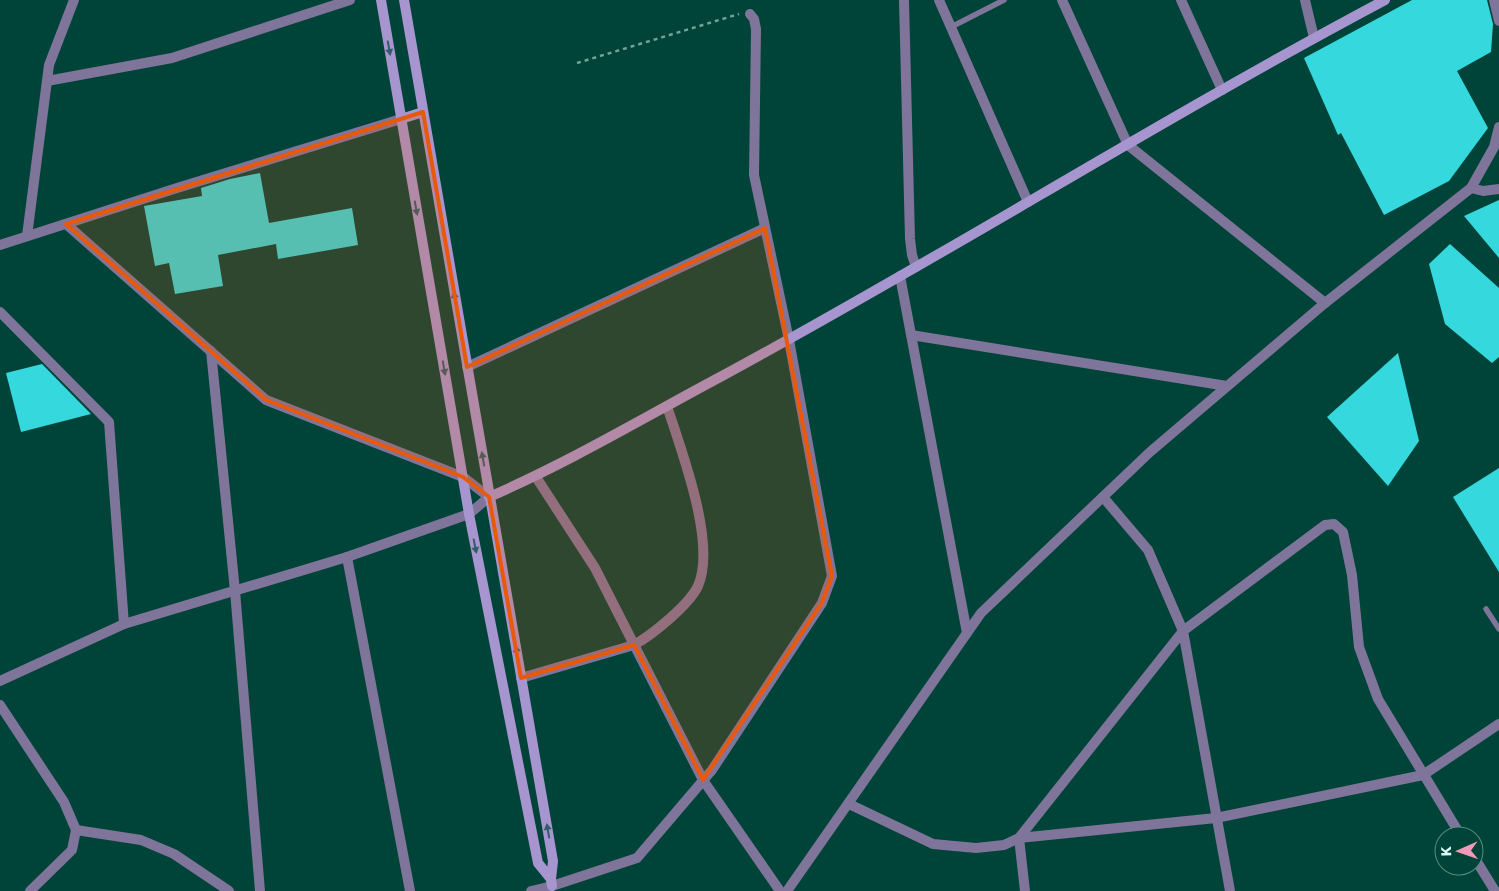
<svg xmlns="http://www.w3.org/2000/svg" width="1499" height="891" viewBox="0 0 1499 891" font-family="'Golos Text',sans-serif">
  <rect width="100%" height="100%" fill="#004338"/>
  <g fill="#34d8dd">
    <path d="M1412,0h75l6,24 -2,28 -34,19 31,57 -39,53 -65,34 -43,-82 -3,2 -34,-77z"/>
    <path d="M260,173l9,50 83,-15 6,37 -80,14 -2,-15 -58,11 5,31 -48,8 -6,-31 -14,3 -11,-60 58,-10 -1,-8 29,-9z"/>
    <path d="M1499,200v58l-35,-42z"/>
    <path d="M1450,244l49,44v69l-7,6 -47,-39 -16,-60z"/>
    <path d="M1398,353l21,88 -31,45 -61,-69z"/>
    <path d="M42,364l49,50 -70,18 -15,-59z"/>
    <path d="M1499,468v104l-46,-75z"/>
  </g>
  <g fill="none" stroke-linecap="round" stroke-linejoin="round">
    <path stroke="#70a399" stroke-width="2.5" stroke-dasharray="4 4" stroke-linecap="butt" d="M577,63l162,-49"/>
    <g stroke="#7f7499" stroke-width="5.5">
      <path d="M951,27l53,-27"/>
      <path d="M1486,609l13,20"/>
    </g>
    <g stroke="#7f7499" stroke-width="10">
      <path d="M904,0l6,239 2,16 4,12"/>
      <path d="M939,0l89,202"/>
      <path d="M1062,0l66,145 197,158"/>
      <path d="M1181,0l41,90"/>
      <path d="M1305,0l9,38"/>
      <path d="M1494,0l5,21"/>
      <path d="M47,81l125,-23 178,-58"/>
      <path d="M1471,188l12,3 16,-2"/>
      <path d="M27,236l22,-171 25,-65"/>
      <path d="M0,245l177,-57 224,-69"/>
      <path d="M900,276l67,357"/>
      <path d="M0,312l109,110 15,202"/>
      <path d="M911,335l316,51"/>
      <path d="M211,351l24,240 25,300"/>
      <path d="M467,367l298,-139"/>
      <path d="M536,477l59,91 108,212 77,111"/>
      <path d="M1103,497l45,53 35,81 47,260"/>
      <path d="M347,557l63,334"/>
      <path d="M521,678l113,-33c18,-10 55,-40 64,-59 19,-43 -17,-136 -31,-180"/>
      <path d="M0,681l124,-57 223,-67 122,-43 20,-17 -26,-20 -197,-77 -200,-176"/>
      <path d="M0,705l64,97 12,28 -4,20 -42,41"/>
      <path d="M849,804l84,40 43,4 28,-3 15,-7 164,-207 142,-106 9,-1 9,8 9,43 7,72 19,52 83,137"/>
      <path d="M76,830l65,10 33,14 55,37"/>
      <path d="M1474,857l21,34"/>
      <path d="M531,891l21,-5 85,-28 75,-88 110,-167 10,-27 -43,-236 -35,-165 2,-146 -2,-10 -4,-5"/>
      <path d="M787,891l194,-278 169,-161 175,-149 146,-115 23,-41 5,-20"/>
      <path d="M1025,891l-6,-53 197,-20 207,-43 76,-51"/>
    </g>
    <g stroke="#a795d0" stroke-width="10">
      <path d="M381,0l88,514 69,349 13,16"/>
      <path d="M404,0l149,861 -2,18 1,7"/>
      <path d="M401,119l22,-7"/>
      <path d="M489,497c81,-35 156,-80 233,-121 224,-121 439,-257 663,-376"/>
    </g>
  </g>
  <defs><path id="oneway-solid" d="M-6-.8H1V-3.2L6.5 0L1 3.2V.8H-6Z" transform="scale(1.25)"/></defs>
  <g fill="#325c66">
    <use href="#oneway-solid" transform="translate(389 48) rotate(80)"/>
    <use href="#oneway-solid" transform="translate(416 208) rotate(80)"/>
    <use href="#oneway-solid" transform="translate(455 299) rotate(-100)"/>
    <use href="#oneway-solid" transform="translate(444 368) rotate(80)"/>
    <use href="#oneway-solid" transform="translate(483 459) rotate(-100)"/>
    <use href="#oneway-solid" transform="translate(475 546) rotate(79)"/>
    <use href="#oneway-solid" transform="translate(517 653) rotate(-100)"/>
    <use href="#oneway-solid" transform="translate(548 831) rotate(-100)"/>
  </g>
  <path fill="#e8590c" fill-opacity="0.2" stroke="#e8590c" stroke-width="4" stroke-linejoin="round" d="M423,112l44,255 298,-139 67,348 -10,27 -119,177 -69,-135 -113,33 -32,-181 -26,-20 -197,-77 -200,-176z"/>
  <g transform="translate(1459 851) rotate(268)"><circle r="24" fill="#004338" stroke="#578d83"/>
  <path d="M0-4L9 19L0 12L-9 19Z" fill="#f09ab7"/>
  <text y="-8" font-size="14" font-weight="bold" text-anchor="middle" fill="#d9fdf4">K</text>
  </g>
</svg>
